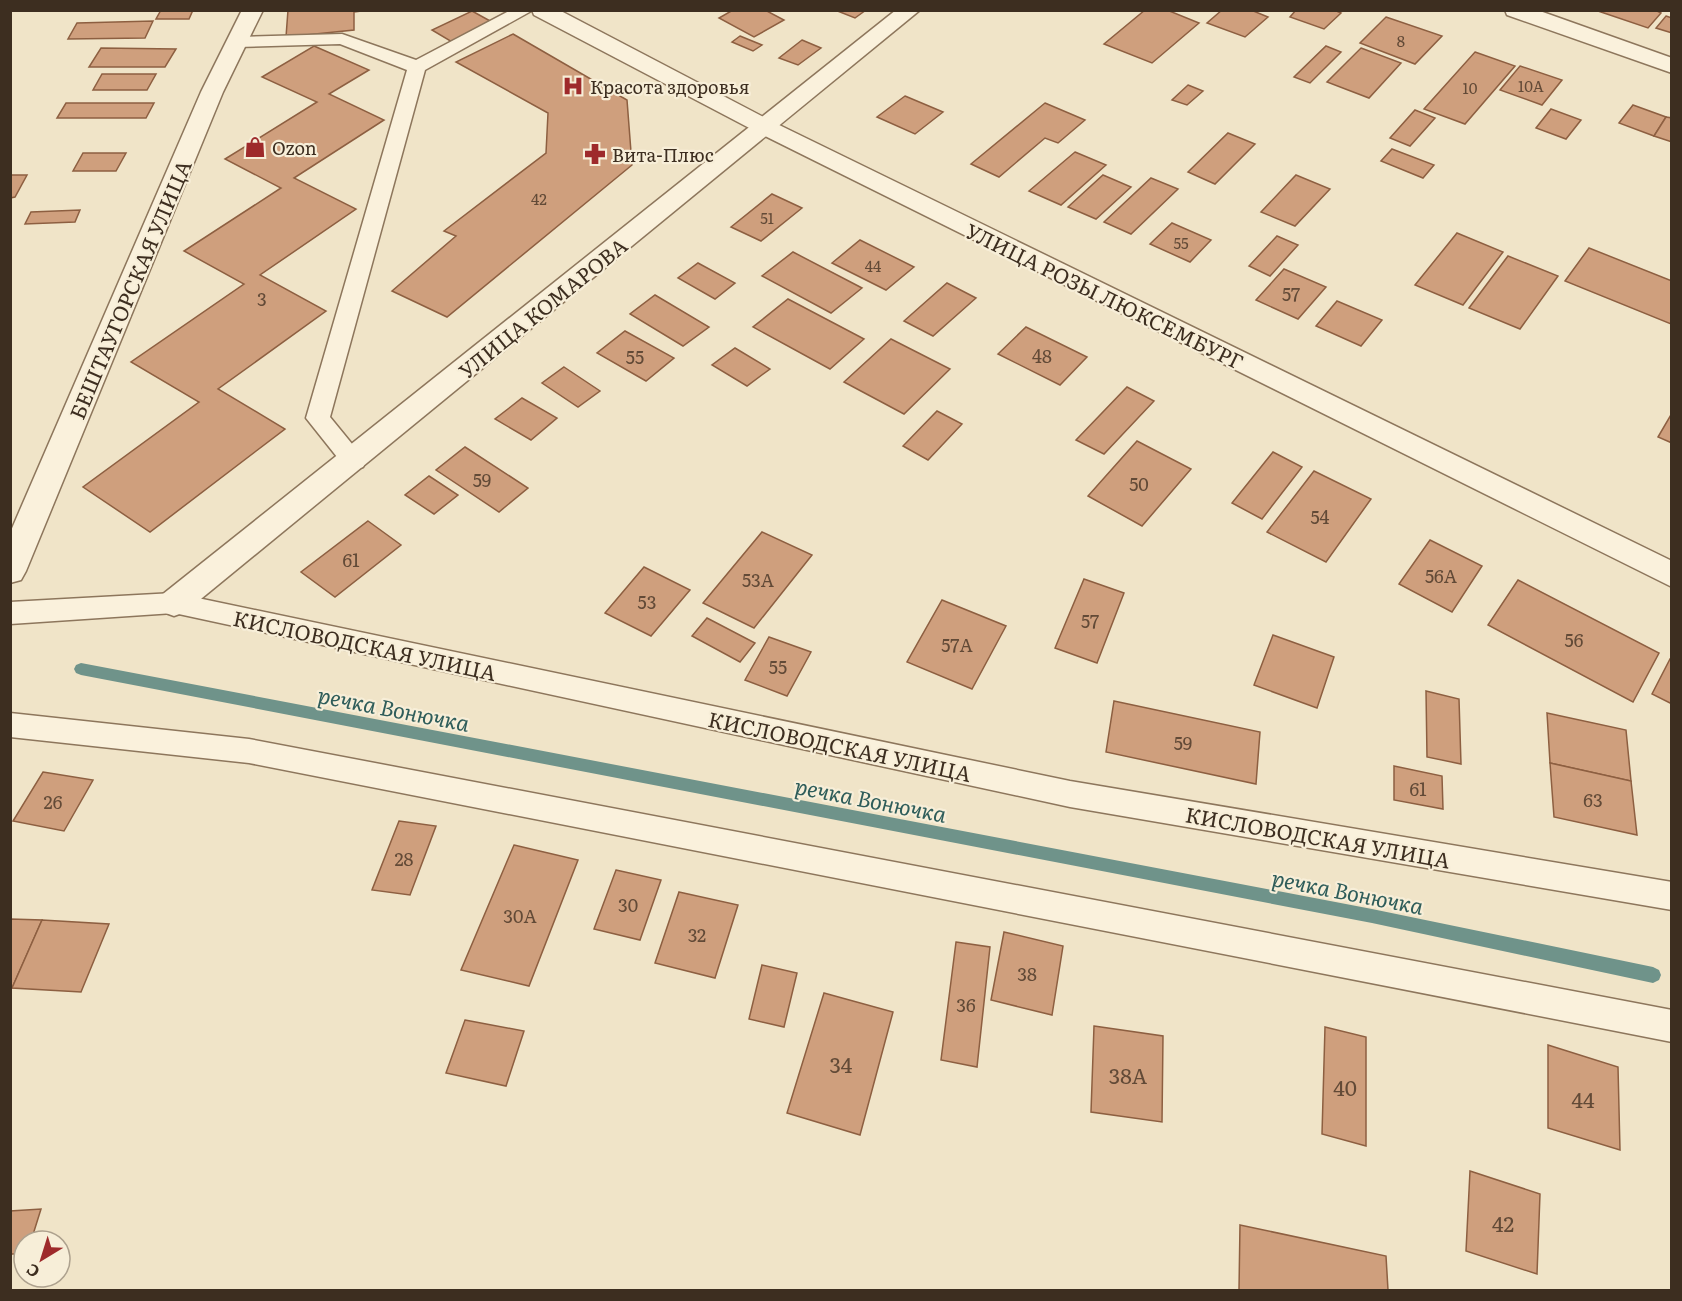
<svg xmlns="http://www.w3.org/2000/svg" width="1682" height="1301" viewBox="0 0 1682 1301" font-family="Literata,serif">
  <rect width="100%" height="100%" fill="#f0e4c8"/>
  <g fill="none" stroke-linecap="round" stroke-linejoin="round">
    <path fill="#6f938a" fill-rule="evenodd" d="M81,663l1291,246 281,58 6,3 2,5 -2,5 -6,3 -281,-60 -1291,-248 -5,-2 -2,-4 2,-4z"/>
  </g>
  <g fill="#cf9f7d" stroke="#8d5f41" stroke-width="1.5">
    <path d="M161,10h32l-4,9h-33z"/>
    <path d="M288,10h81l-15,2v18l-68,7z"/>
    <path d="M733,10h32l19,10 -30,17 -35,-19z"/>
    <path d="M835,10h31l-11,8z"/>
    <path d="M1145,10h22l32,13 -47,40 -48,-19z"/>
    <path d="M1222,10h29l17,7 -23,20 -38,-14z"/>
    <path d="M1296,10h38l7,3 -17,16 -34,-12z"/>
    <path d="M1655,10l6,3 -13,15 -50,-17z"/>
    <path d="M472,11l20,11 -40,20 -20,-12z"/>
    <path d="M1666,16l6,2v15l-16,-5z"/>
    <path d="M1386,17l56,19 -27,28 -55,-21z"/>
    <path d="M153,21l-8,17 -77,1 9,-16z"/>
    <path d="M513,34l114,66 5,65 -185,152 -55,-26 64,-55 -12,-5 102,-78 2,-40 -92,-51z"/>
    <path d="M740,36l22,9 -9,6 -21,-9z"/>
    <path d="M802,40l19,8 -23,17 -19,-7z"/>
    <path d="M314,46l55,24 -40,24 55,26 -90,58 62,31 -96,66 66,36 -108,78 67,40 -135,103 -67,-45 116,-85 -68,-40 113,-78 -60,-33 97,-63 -56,-29 92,-57 -55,-25z"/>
    <path d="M1326,46l15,6 -31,31 -16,-6z"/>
    <path d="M101,48l75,1 -11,18h-76z"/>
    <path d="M1361,48l40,15 -32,35 -42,-16z"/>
    <path d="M1475,52l40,14 -50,58 -41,-15z"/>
    <path d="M1520,66l42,14 -20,25 -42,-15z"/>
    <path d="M102,74h54l-9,16h-54z"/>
    <path d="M1188,85l15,6 -16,14 -15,-5z"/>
    <path d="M905,96l38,16 -28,22 -38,-17z"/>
    <path d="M66,103h88l-8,15h-89z"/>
    <path d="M1045,103l40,17 -27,23 -13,-5 -46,39 -28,-13z"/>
    <path d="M1633,105l33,12 -12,19 -35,-13z"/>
    <path d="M1551,109l30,11 -15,19 -30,-11z"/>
    <path d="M1415,110l20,8 -25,28 -20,-8z"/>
    <path d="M1666,117l6,1v24l-18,-6z"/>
    <path d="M1228,133l27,11 -40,40 -27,-12z"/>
    <path d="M1392,149l42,16 -11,13 -42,-17z"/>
    <path d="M1075,152l31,13 -45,40 -32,-14z"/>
    <path d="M83,153h43l-10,18h-43z"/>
    <path d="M10,175h17l-12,22 -5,1z"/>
    <path d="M1103,175l28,12 -35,32 -28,-12z"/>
    <path d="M1296,175l34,14 -35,37 -34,-14z"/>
    <path d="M1151,178l27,11 -47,45 -27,-12z"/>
    <path d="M772,194l30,14 -41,33 -30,-14z"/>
    <path d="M80,210l-5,12 -50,2 6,-12z"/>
    <path d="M1172,223l39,17 -21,22 -40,-18z"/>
    <path d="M1457,233l46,19 -40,53 -48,-20z"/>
    <path d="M1277,236l21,9 -28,31 -21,-10z"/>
    <path d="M860,240l54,27 -28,23 -54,-27z"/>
    <path d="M1589,248l83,33 -1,43 -106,-43z"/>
    <path d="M793,252l69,36 -31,25 -69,-37z"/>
    <path d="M1508,256l50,20 -38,53 -51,-21z"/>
    <path d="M698,263l37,20 -20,16 -37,-21z"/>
    <path d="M1284,269l42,18 -28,32 -42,-19z"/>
    <path d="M947,283l29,15 -43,38 -29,-15z"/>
    <path d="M655,295l54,32 -26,19 -53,-32z"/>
    <path d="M788,299l76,40 -34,30 -77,-42z"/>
    <path d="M1337,301l45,19 -21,26 -45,-20z"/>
    <path d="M1026,327l61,30 -27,28 -62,-31z"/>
    <path d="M625,331l49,27 -28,23 -49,-28z"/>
    <path d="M891,339l59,30 -46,45 -60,-32z"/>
    <path d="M735,348l35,21 -23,17 -35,-21z"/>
    <path d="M564,367l36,24 -22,16 -36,-24z"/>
    <path d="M1127,387l27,14 -50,53 -28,-14z"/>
    <path d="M522,398l35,20 -26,22 -36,-21z"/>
    <path d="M937,411l25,13 -34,36 -25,-14z"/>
    <path d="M1672,413v30l-14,-6z"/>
    <path d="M1137,441l54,28 -49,57 -54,-30z"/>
    <path d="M465,447l63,41 -29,24 -63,-42z"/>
    <path d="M1273,452l29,15 -40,52 -30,-16z"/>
    <path d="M1314,471l57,28 -45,63 -59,-30z"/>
    <path d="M429,476l29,19 -24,19 -29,-19z"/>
    <path d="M368,521l33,24 -66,52 -34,-25z"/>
    <path d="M762,532l50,23 -58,73 -51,-25z"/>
    <path d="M1430,540l52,26 -30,46 -53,-28z"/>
    <path d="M644,567l46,23 -39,46 -46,-23z"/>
    <path d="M1084,579l40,14 -27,70 -42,-15z"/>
    <path d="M1518,580l141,73 -26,49 -145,-77z"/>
    <path d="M942,600l64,26 -34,63 -65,-27z"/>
    <path d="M707,618l48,25 -15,19 -48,-26z"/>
    <path d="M1273,635l61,22 -17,51 -63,-23z"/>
    <path d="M769,637l42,15 -24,44 -42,-16z"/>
    <path d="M1670,659l2,1v44l-20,-10z"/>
    <path d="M1426,691l33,8 2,65 -34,-7z"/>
    <path d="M1114,701l146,31 -4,52 -150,-32z"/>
    <path d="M1547,713l79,17 5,51 -81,-18z"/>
    <path d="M1550,763l81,18 6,54 -83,-18z"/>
    <path d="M1394,766l48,10 1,33 -49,-9z"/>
    <path d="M43,772l50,8 -29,51 -51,-10z"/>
    <path d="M399,821l37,5 -26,69 -38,-5z"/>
    <path d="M514,845l64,15 -49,126 -68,-16z"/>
    <path d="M616,870l45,10 -21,60 -46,-11z"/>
    <path d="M679,892l59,13 -23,73 -60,-15z"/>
    <path d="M10,919l32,1 -30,68h-2z"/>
    <path d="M42,920l67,4 -28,68 -69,-4z"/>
    <path d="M1004,932l59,14 -11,69 -61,-15z"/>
    <path d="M956,942l34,5 -13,120 -36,-7z"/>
    <path d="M762,965l35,8 -13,54 -35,-8z"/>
    <path d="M824,993l69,19 -33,123 -73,-22z"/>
    <path d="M465,1020l59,11 -18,55 -60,-13z"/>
    <path d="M1094,1026l69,10 -1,86 -71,-10z"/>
    <path d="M1325,1027l41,10v109l-44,-12z"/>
    <path d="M1548,1045l70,22 2,83 -72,-22z"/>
    <path d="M1470,1171l70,23 -3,80 -71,-23z"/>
    <path d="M41,1209l-10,32h-7v13h-14v-43z"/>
    <path d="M1240,1225l146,31 2,34h-149z"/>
  </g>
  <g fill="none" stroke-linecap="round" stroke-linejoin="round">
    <defs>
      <g id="service">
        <path d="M511,10h22l-108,60 -95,347 36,44 -3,6 -9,3 -9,-3 -39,-49 101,-348 -67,-26 -103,3 -6,-1 -3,-4 3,-4 6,-1 105,-3 74,26z"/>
        <path d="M174,593l896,188 602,101v28l-602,-103 -896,-194 -164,11v-22z"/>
        <path d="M10,713l239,26 1423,271v32l-1423,-279 -239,-26z"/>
      </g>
      <g id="minor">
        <path d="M242,10h21l-40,82 -197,479 -5,9 -11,3v-50l191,-441z"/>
        <path d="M896,10h24l-735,602 -11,4 -11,-4 -5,-9 5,-9z"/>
        <path d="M1505,10h32l135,48v15l-165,-58z"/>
      </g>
      <path id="tertiary" d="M532,10h27l212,111 901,440v26l-917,-456 -221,-116z"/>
    </defs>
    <use href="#service" stroke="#8d765c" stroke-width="3"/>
    <use href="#minor" stroke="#8d765c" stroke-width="3"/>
    <use href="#tertiary" stroke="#8d765c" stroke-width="3"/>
    <use href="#service" fill="#faf1dc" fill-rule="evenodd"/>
    <use href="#minor" fill="#faf1dc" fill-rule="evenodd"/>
    <use href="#tertiary" fill="#faf1dc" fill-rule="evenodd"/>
  </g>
  <defs>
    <symbol id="hospital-bare" viewBox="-9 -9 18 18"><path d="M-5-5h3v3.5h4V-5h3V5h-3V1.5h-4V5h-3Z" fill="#9e2a2b" stroke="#f7eed8" stroke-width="2.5" paint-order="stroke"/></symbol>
    <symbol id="shop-bare" viewBox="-9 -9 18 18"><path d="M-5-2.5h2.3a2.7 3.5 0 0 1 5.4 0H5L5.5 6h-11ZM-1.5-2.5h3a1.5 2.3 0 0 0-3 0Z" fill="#9e2a2b" stroke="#f7eed8" stroke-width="2.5" paint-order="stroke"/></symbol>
    <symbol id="pharmacy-bare" viewBox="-9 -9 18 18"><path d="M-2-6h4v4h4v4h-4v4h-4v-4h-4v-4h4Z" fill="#9e2a2b" stroke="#f7eed8" stroke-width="2.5" paint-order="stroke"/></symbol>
  </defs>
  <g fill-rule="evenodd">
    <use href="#hospital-bare" x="558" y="71" width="30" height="30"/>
    <use href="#shop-bare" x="240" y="132" width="30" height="30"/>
    <use href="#pharmacy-bare" x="580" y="139" width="30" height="30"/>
  </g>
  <g text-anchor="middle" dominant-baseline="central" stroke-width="4.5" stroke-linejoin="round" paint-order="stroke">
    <g font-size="15" fill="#624a37">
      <text x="1401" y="40">8</text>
      <text x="1531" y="85">10А</text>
      <text x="1470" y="87">10</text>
      <text x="539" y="198">42</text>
      <text x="767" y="217">51</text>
      <text x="1181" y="242">55</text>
      <text x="873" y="265">44</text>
    </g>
    <g font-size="18" fill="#3d2e20" stroke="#f7eed8" text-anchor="start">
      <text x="590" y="86">Красота здоровья</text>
      <text x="272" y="147">Ozon</text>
      <text x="612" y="154">Вита-Плюс</text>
    </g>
    <g font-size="18" fill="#624a37">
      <text x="1291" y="293">57</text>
      <text x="262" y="298">3</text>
      <text x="1042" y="355">48</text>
      <text x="635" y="356">55</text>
      <text x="482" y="479">59</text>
      <text x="1139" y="483">50</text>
      <text x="1320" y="516">54</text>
      <text x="351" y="559">61</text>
      <text x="1441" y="575">56А</text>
      <text x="758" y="579">53А</text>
      <text x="647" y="601">53</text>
      <text x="1090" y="620">57</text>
      <text x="1574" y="639">56</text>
      <text x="957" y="644">57А</text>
      <text x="778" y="666">55</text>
      <text x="1183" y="742">59</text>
      <text x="1418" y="788">61</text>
      <text x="1593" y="799">63</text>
      <text x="53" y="801">26</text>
      <text x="404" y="858">28</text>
      <text x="628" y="904">30</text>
      <text x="520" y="915">30А</text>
      <text x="697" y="934">32</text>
      <text x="1027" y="973">38</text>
      <text x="966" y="1004">36</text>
    </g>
    <g font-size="21" fill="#3d2e20" stroke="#f7eed8">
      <text transform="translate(129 289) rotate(-67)">БЕШТАУГОРСКАЯ УЛИЦА</text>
      <text transform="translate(1105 295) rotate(26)">УЛИЦА РОЗЫ ЛЮКСЕМБУРГ</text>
      <text transform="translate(542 307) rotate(-39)">УЛИЦА КОМАРОВА</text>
      <text transform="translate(365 644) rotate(12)">КИСЛОВОДСКАЯ УЛИЦА</text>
      <text transform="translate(840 745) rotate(12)">КИСЛОВОДСКАЯ УЛИЦА</text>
      <text transform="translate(1318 836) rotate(10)">КИСЛОВОДСКАЯ УЛИЦА</text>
    </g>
    <g font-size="21" fill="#624a37">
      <text x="841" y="1063">34</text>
      <text x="1128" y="1074">38А</text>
      <text x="1345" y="1086">40</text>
      <text x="1583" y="1098">44</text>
      <text x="1503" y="1222">42</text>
    </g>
    <g font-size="22" font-style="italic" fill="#2f5d5a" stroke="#f7eed8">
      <text transform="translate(394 708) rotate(11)">речка Вонючка</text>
      <text transform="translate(871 799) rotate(11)">речка Вонючка</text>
      <text transform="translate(1348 891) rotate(11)">речка Вонючка</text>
    </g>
  </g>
  <rect width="1682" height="1301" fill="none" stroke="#3d2e20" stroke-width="24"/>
  <g transform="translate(42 1259) rotate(218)"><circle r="28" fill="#f7eed8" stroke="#ada18e" stroke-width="1.5"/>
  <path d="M0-4.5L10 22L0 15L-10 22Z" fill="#9e2a2b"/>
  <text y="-9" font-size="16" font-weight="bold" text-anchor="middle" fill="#3d2e20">С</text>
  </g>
</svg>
